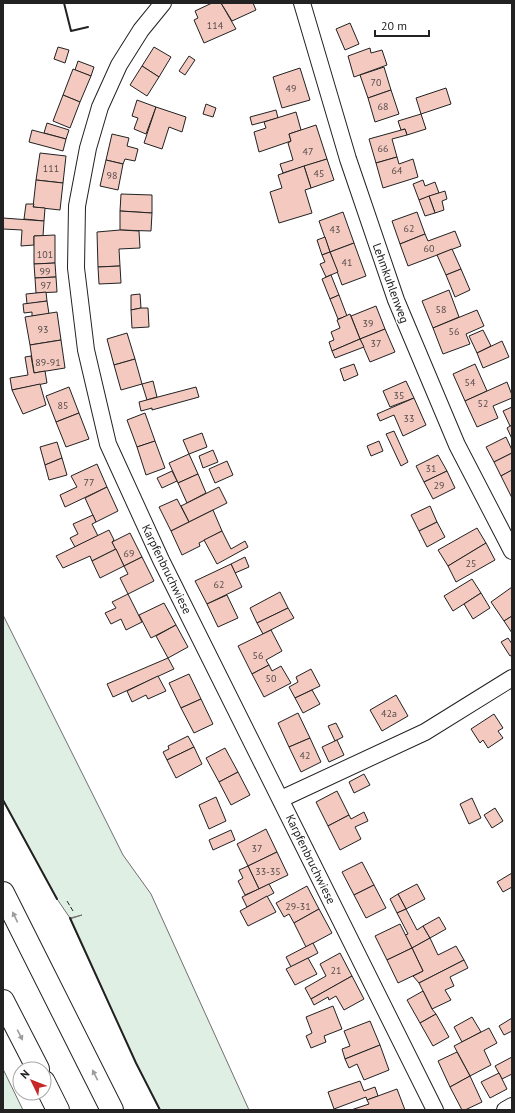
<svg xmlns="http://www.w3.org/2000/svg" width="515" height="1113" viewBox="0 0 515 1113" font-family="'PT Sans',sans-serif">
  <rect width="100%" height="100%" fill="#fff"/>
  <g fill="#e0efe3" stroke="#6f6f6f">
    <path d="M3,615l120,240 28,39 98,216h-89l-24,-47 -66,-144 12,-4 -12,3 -13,-19 -54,-99z"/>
    <path d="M3,1069l20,41h-20z"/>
  </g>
  <g fill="#f3c9c0" stroke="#222">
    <path d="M212,3h9l15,26 -32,14 -10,-23 4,-2 -3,-7z"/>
    <path d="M221,3h32l3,7 -24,11z"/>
    <path d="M350,23l9,21 -14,6 -9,-21z"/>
    <path d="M58,47l11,3 -4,13 -11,-4z"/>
    <path d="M154,47l17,10 -12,20 -17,-11z"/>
    <path d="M370,48l1,5 11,-3 5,15 -33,12 -6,-21z"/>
    <path d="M189,56l6,4 -10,15 -6,-4z"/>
    <path d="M78,61l16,6 -3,9 -16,-6z"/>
    <path d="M142,66l17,11 -12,19 -17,-11z"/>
    <path d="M384,67l7,23 -23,8 -8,-23z"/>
    <path d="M300,68l10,32 -28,8 -9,-31z"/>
    <path d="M73,69l18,7 -11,26 -17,-7z"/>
    <path d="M446,88l5,16 -30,10 -5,-16z"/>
    <path d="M391,90l8,24 -24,8 -7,-24z"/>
    <path d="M63,95l17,7 -10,26 -17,-7z"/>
    <path d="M137,100l19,7 -10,27 -12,-5 4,-11 -6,-2z"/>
    <path d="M206,104l10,4 -3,9 -10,-3z"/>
    <path d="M156,107l30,10 -4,15 -13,-5 -7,22 -18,-6z"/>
    <path d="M276,110l2,8 -26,7 -2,-8z"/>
    <path d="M296,112l5,18 -12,4 2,7 -32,11 -5,-20 12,-4 -2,-6z"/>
    <path d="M421,114l5,15 -19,6 -2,-6 -4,1 -3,-9z"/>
    <path d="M47,123l22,7 -3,9 -22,-6z"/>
    <path d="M316,125l11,34 -44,14 -3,-9 13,-4 -5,-17 3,-2 -2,-7z"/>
    <path d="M405,129l2,6 -15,4 5,18 -21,6 -7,-24z"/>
    <path d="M32,130l34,9 -3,12 -34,-9z"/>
    <path d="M112,134l17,4 -2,8 11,3 -3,12 -10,-2 -2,5 -17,-4z"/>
    <path d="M40,153l26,3 -3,27 -27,-3z"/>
    <path d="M397,157l2,7 14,-5 5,18 -35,11 -7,-25z"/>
    <path d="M327,159l7,21 -23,8 -7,-22z"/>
    <path d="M106,160l17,4 -5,26 -18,-4z"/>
    <path d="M304,166l7,22 -6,2 7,23 -33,10 -9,-31 12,-4 -4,-13z"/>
    <path d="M36,180l27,3 -3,27 -27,-3z"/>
    <path d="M423,180l2,6 10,-4 4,11 -20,7 -6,-16z"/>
    <path d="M445,191l2,8 -5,2 2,9 -9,3 -6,-17z"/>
    <path d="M121,194l31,1v18l-32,-2z"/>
    <path d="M429,196l6,17 -10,3 -6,-16z"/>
    <path d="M26,204h8l-1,3 12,1 -1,13 -20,-2z"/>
    <path d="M120,211l32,2 -1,18 -31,-1z"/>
    <path d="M343,212l11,31 -24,9 -11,-31z"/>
    <path d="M417,212l8,22 -25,10 -8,-23z"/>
    <path d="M3,218l41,3 -1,15h-9v9l-13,1 1,-16 -19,-1z"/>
    <path d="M120,230l19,1 1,17 -21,1 1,17 -22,1 -1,-35z"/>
    <path d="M455,231l6,15 -53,20 -8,-22 25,-10 3,7z"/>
    <path d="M55,235v28l-21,1v-28z"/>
    <path d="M325,237l5,15 -8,3 -5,-15z"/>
    <path d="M354,243l12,33 -24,9 -12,-33z"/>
    <path d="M452,249l9,20 -15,6 -9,-20z"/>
    <path d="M330,252l8,20 -12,5 -6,-13 5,-2 -3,-7z"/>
    <path d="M55,263l1,14 -21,1 -1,-14z"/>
    <path d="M120,266l1,17 -22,1 -1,-17z"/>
    <path d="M461,269l9,21 -15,7 -9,-22z"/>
    <path d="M331,275l8,20 -9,4 -8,-20z"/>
    <path d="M56,277l1,15 -21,1 -1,-15z"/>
    <path d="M449,290l10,27 -26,11 -11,-27z"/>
    <path d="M46,292l1,9 -20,3 -1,-10z"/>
    <path d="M140,294l1,14 -10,2v-15z"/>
    <path d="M339,295l8,21 -9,3 -8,-20z"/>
    <path d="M47,301l2,13 -17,2v-4l-8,1 -1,-9z"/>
    <path d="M376,306l9,23 -25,10 -9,-23z"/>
    <path d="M141,308h7l1,19 -17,1 -1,-18z"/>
    <path d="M477,310l7,16 -18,8 4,10 -27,10 -10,-26z"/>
    <path d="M57,312l4,28 -31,5 -5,-28z"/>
    <path d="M350,314l10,25 -28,12 -3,-9 5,-2 -3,-8 9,-4 -3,-8z"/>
    <path d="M385,329l10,23 -25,10 -10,-23z"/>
    <path d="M483,330l8,16 -14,7 -8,-17z"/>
    <path d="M127,333l8,26 -21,6 -7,-26z"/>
    <path d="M360,339l4,8 -29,11 -3,-7z"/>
    <path d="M61,340l4,28 -31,5 -4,-28z"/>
    <path d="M502,341l7,16 -26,11 -6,-15z"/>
    <path d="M31,356l3,17 11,-2 2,12 -35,7 -2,-12 18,-3 -3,-18z"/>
    <path d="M135,359l7,25 -21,6 -7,-25z"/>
    <path d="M354,364l4,11 -14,6 -4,-12z"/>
    <path d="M475,364l12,27 -22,10 -12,-27z"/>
    <path d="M153,381l4,16 -10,3 -5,-16z"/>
    <path d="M406,381l8,17 -24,9 -7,-16z"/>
    <path d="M507,382l5,13v3l-19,8 5,12 -21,9 -12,-26z"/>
    <path d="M40,384l6,21 -23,9 -11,-24z"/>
    <path d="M69,387l10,26 -23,9 -10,-26z"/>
    <path d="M196,387l3,10 -47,13v-2l-11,3 -2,-9z"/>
    <path d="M414,398l12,27 -23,11 -9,-21 -14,6 -3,-7z"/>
    <path d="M512,407v19h-2l-7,-15z"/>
    <path d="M79,413l10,26 -23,8 -10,-25z"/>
    <path d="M145,413l10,28 -18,6 -10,-27z"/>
    <path d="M510,426h2v13l-5,-11z"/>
    <path d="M394,431l14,31 -7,4 -15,-32z"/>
    <path d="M202,433l5,14 -18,7 -6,-14z"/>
    <path d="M506,437l6,13v3l-18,9 -8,-15z"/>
    <path d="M155,441l10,27 -19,7 -9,-28z"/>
    <path d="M379,441l4,10 -12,5 -4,-10z"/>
    <path d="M57,442l5,16 -17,7 -5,-18z"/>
    <path d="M213,450l5,12 -15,6 -4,-12z"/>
    <path d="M512,453v17l-11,6 -7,-14z"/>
    <path d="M189,454l9,20 -20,9 -9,-20z"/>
    <path d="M438,455l9,16 -23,11 -8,-16z"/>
    <path d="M62,458l5,17 -18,5 -4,-15z"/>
    <path d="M227,461l6,14 -18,8 -6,-14z"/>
    <path d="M97,464l10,23 -42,20 -5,-12 17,-8 -6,-11z"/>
    <path d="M512,470v28l-11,-22z"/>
    <path d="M172,471l5,10 -15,7 -5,-10z"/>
    <path d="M447,471l8,17 -22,11 -9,-17z"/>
    <path d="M198,474l8,19 -19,10 -9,-20z"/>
    <path d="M107,487l11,24 -22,11 -11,-24z"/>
    <path d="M219,487l8,16 -38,19 -8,-16z"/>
    <path d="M177,499l12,23 -18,9 -12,-24z"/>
    <path d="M430,506l7,16 -18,9 -8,-16z"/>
    <path d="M213,510l9,21 -23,12 1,3 -18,9 -11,-24z"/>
    <path d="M93,515l3,7 -4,2 6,12 -23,11 -5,-9 8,-4 -5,-10z"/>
    <path d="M437,522l8,15 -18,10 -8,-16z"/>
    <path d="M477,528l9,15 -38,23 -10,-16z"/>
    <path d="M109,530l5,10 -2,2 4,7 -24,12 -2,-5 -27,12 -7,-12z"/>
    <path d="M222,531l9,18 14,-8 3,6 -31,17 -13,-24z"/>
    <path d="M130,533l12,24 -18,9 -12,-24z"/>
    <path d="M486,543l9,17 -39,22 -8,-16z"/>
    <path d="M116,549l8,17 -24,12 -8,-17z"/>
    <path d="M142,557l12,24 -26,13 -8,-16 8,-4 -4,-8z"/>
    <path d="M245,557l4,10 -14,6 -4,-9z"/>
    <path d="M231,564l11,23 -35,17 -12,-23z"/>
    <path d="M472,579l9,14 -28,18 -9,-15z"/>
    <path d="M512,587v29l-8,5 -13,-19z"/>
    <path d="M280,592l8,16 -31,15 -7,-15z"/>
    <path d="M481,593l9,15 -17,11 -9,-15z"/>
    <path d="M128,594l14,28 -16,8 -5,-11 -10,5 -6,-11 11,-5 -4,-6z"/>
    <path d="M227,595l11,23 -20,9 -11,-23z"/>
    <path d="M164,603l12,22 -25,13 -12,-23z"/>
    <path d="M288,608l6,10 -31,16 -6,-11z"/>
    <path d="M512,616v17l-8,-12z"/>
    <path d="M176,625l12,22 -20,11 -12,-22z"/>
    <path d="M271,630l11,21 -16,9 3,5 -17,9 -14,-28z"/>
    <path d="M508,638l4,6v11l-2,1 -9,-14z"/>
    <path d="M168,658l6,11 -61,28 -6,-13z"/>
    <path d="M269,665l3,6 9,-5 10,17 -27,14 -12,-23z"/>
    <path d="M311,669l9,17 -25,12 -6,-11 9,-5 -2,-5z"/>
    <path d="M189,674l12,25 -20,9 -12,-25z"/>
    <path d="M158,676l8,15 -18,8 -2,-4 -14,7 -5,-11z"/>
    <path d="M312,690l8,14 -17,9 -8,-15z"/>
    <path d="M396,695l12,21 -26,15 -12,-21z"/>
    <path d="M201,699l12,25 -19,9 -13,-25z"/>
    <path d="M298,713l12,25 -21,9 -11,-24z"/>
    <path d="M494,714l9,14 -5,3 5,7 -15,10 -5,-8 -3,3 -9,-14z"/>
    <path d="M336,723l7,14 -8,4 -7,-15z"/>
    <path d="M188,736l6,11 -27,13 -4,-8 6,-3 -1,-3z"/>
    <path d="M310,738l11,24 -20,10 -12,-25z"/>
    <path d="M337,740l7,15 -15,7 -7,-15z"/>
    <path d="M194,747l8,17 -26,14 -9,-18z"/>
    <path d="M225,748l13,24 -19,10 -13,-24z"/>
    <path d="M238,772l12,23 -19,10 -12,-23z"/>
    <path d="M364,774l6,11 -16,8 -5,-11z"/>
    <path d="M337,791l12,24 -21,11 -12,-24z"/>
    <path d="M216,797l10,24 -17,8 -10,-24z"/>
    <path d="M472,798l9,20 -12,6 -9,-20z"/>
    <path d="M495,808l8,13 -11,7 -8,-13z"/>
    <path d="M364,812l4,9 -13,6 6,12 -21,11 -12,-24 21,-11 2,4z"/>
    <path d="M266,829l11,23 -29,14 -11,-22z"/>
    <path d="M231,830l4,10 -22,10 -4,-10z"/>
    <path d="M277,852l11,23 -29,14 -11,-23z"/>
    <path d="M362,862l12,23 -20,10 -12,-23z"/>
    <path d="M248,866l11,23 -14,6 -7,-14 5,-3 -4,-8z"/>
    <path d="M512,873v14l-9,5 -6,-10z"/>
    <path d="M269,884l5,9 -27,14 -5,-10z"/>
    <path d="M417,884l8,15 -19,10 -8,-15z"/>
    <path d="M374,885l12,23 -20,10 -12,-23z"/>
    <path d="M307,886l12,23 -25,14 -5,-9 -5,3 -8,-14z"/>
    <path d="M398,894l8,15 -9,4 -7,-14z"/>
    <path d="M267,896l9,16 -28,14 -8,-15z"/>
    <path d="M319,909l13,24 -26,14 -12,-24z"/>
    <path d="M406,909l11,21 6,-4 7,12 -18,10 -7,-13 3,-1 -11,-21z"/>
    <path d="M439,917l7,12 -16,9 -7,-12z"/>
    <path d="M400,924l12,24 -25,12 -12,-24z"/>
    <path d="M430,938l8,17 18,-9 8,14 -45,23 -6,-7 10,-5 -11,-23z"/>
    <path d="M313,943l5,10 -27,14 -5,-10z"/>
    <path d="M412,948l11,23 -25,12 -11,-23z"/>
    <path d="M340,953l12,23 -41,23 -6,-11 21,-12 -6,-12z"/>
    <path d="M308,958l9,16 -22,11 -9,-16z"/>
    <path d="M464,960l4,8 -18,9 4,9 -9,4 6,10 -19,9 -13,-26z"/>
    <path d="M352,976l12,23 -20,11 -8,-14 -7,4 -1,-3 -14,8 -3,-6z"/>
    <path d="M423,991l9,18 4,5 -16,9 -13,-23z"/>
    <path d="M333,1006l9,23 -18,7 2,6 -15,6 -5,-12 6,-3 -6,-16z"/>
    <path d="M436,1014l13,23 -16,9 -13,-23z"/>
    <path d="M472,1017l9,15 -19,10 -8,-15z"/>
    <path d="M512,1018v13l-8,4 -5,-9z"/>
    <path d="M370,1021l10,24 -35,14 -3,-10 8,-3 -6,-15z"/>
    <path d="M489,1028l8,15 -13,7 7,15 -21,11 -16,-30z"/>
    <path d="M380,1045l9,25 -25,10 -7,-16 -8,4 -4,-9z"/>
    <path d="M457,1052l13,24 -20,11 -12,-26z"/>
    <path d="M512,1057v17l-10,5 -7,-13z"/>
    <path d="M499,1073l8,16 -17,9 -9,-16z"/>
    <path d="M470,1076l12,26 -17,8h-3l-12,-23z"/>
    <path d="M360,1081l4,10 11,-4 3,9 -11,4 -1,-3 -32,12 -6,-17z"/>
    <path d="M397,1089l8,21h-54l18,-6 -2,-4z"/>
  </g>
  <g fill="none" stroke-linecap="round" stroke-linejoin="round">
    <defs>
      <g id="street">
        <path d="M163,3l-22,27 -22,35 -19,42 -12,41 -11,58 -1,62 10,82 22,94 53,116 274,550"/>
        <path d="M302,3l46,156 48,141 61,145 55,106"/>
        <path d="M281,799l144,-67 87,-54"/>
        <path d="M505,1110l7,-4"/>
      </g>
      <g id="highway">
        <path d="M3,893l109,217"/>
        <path d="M3,1001l35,68"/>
        <path d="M44,1082l14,28"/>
      </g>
    </defs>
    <use href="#street" stroke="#222" stroke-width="18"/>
    <use href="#highway" stroke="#222" stroke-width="24"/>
    <use href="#street" stroke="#fff" stroke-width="16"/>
    <use href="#highway" stroke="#fff" stroke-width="22"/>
    <path stroke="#222" stroke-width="1" stroke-dasharray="5 2" stroke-linecap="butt" d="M67,901l6,10"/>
    <g stroke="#222" stroke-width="2">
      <path d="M64,3l7,28 17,-4"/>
      <path d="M3,800l54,99"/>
      <path d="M70,918l66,145 24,47"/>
    </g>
  </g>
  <defs><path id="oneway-solid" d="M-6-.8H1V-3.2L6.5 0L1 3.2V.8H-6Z"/></defs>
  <g fill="#9c9c9c">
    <use href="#oneway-solid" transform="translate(15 917) rotate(-116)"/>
    <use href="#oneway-solid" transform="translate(20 1035) rotate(63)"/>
    <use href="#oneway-solid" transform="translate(95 1075) rotate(-117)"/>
  </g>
  <g text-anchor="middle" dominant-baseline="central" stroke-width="3" stroke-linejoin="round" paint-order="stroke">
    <g font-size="10" fill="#564c4a">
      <text x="215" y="25">114</text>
      <text x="376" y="82">70</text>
      <text x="291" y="88">49</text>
      <text x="383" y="106">68</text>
      <text x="383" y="148">66</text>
      <text x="308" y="151">47</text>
      <text x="51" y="168">111</text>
      <text x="397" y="170">64</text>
      <text x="319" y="173">45</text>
      <text x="112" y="175">98</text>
      <text x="409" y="228">62</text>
      <text x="335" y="229">43</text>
      <text x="429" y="248">60</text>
      <text x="45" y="254">101</text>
      <text x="347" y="262">41</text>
      <text x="45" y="271">99</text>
      <text x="46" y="285">97</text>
      <text x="441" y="309">58</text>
      <text x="368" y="323">39</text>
      <text x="43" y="329">93</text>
      <text x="454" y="331">56</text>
      <text x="376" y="343">37</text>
      <text x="48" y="362">89-91</text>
      <text x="470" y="382">54</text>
      <text x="399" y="395">35</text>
      <text x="483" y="403">52</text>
      <text x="63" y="405">85</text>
      <text x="409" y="418">33</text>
      <text x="431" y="468">31</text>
      <text x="89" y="482">77</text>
      <text x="439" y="485">29</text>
      <text x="129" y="553">69</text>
      <text x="471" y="563">25</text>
      <text x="219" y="584">62</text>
      <text x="258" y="655">56</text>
      <text x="271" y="678">50</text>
      <text x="389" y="713">42a</text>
      <text x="305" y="755">42</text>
      <text x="257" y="848">37</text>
      <text x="268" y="871">33-35</text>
      <text x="298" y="906">29-31</text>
      <text x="336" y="970">21</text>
    </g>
    <g font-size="12" fill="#222" stroke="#fff">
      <text transform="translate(391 283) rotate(70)">Lehmkuhlenweg</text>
      <text transform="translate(167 569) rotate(64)">Karpfenbruchwiese</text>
      <text transform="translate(311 859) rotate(64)">Karpfenbruchwiese</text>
    </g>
  </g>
  <rect width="515" height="1113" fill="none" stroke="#222222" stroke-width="8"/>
  <g transform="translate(32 1081) rotate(313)"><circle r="19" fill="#ffffff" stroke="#a7a7a7"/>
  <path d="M0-3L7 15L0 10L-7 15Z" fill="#c62828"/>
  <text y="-6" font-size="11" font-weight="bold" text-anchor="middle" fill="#222222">N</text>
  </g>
  <path d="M375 30v6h54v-6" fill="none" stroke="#222222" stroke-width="2"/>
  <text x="381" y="30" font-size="12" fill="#222222" stroke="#ffffff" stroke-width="3" paint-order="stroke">20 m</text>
</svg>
